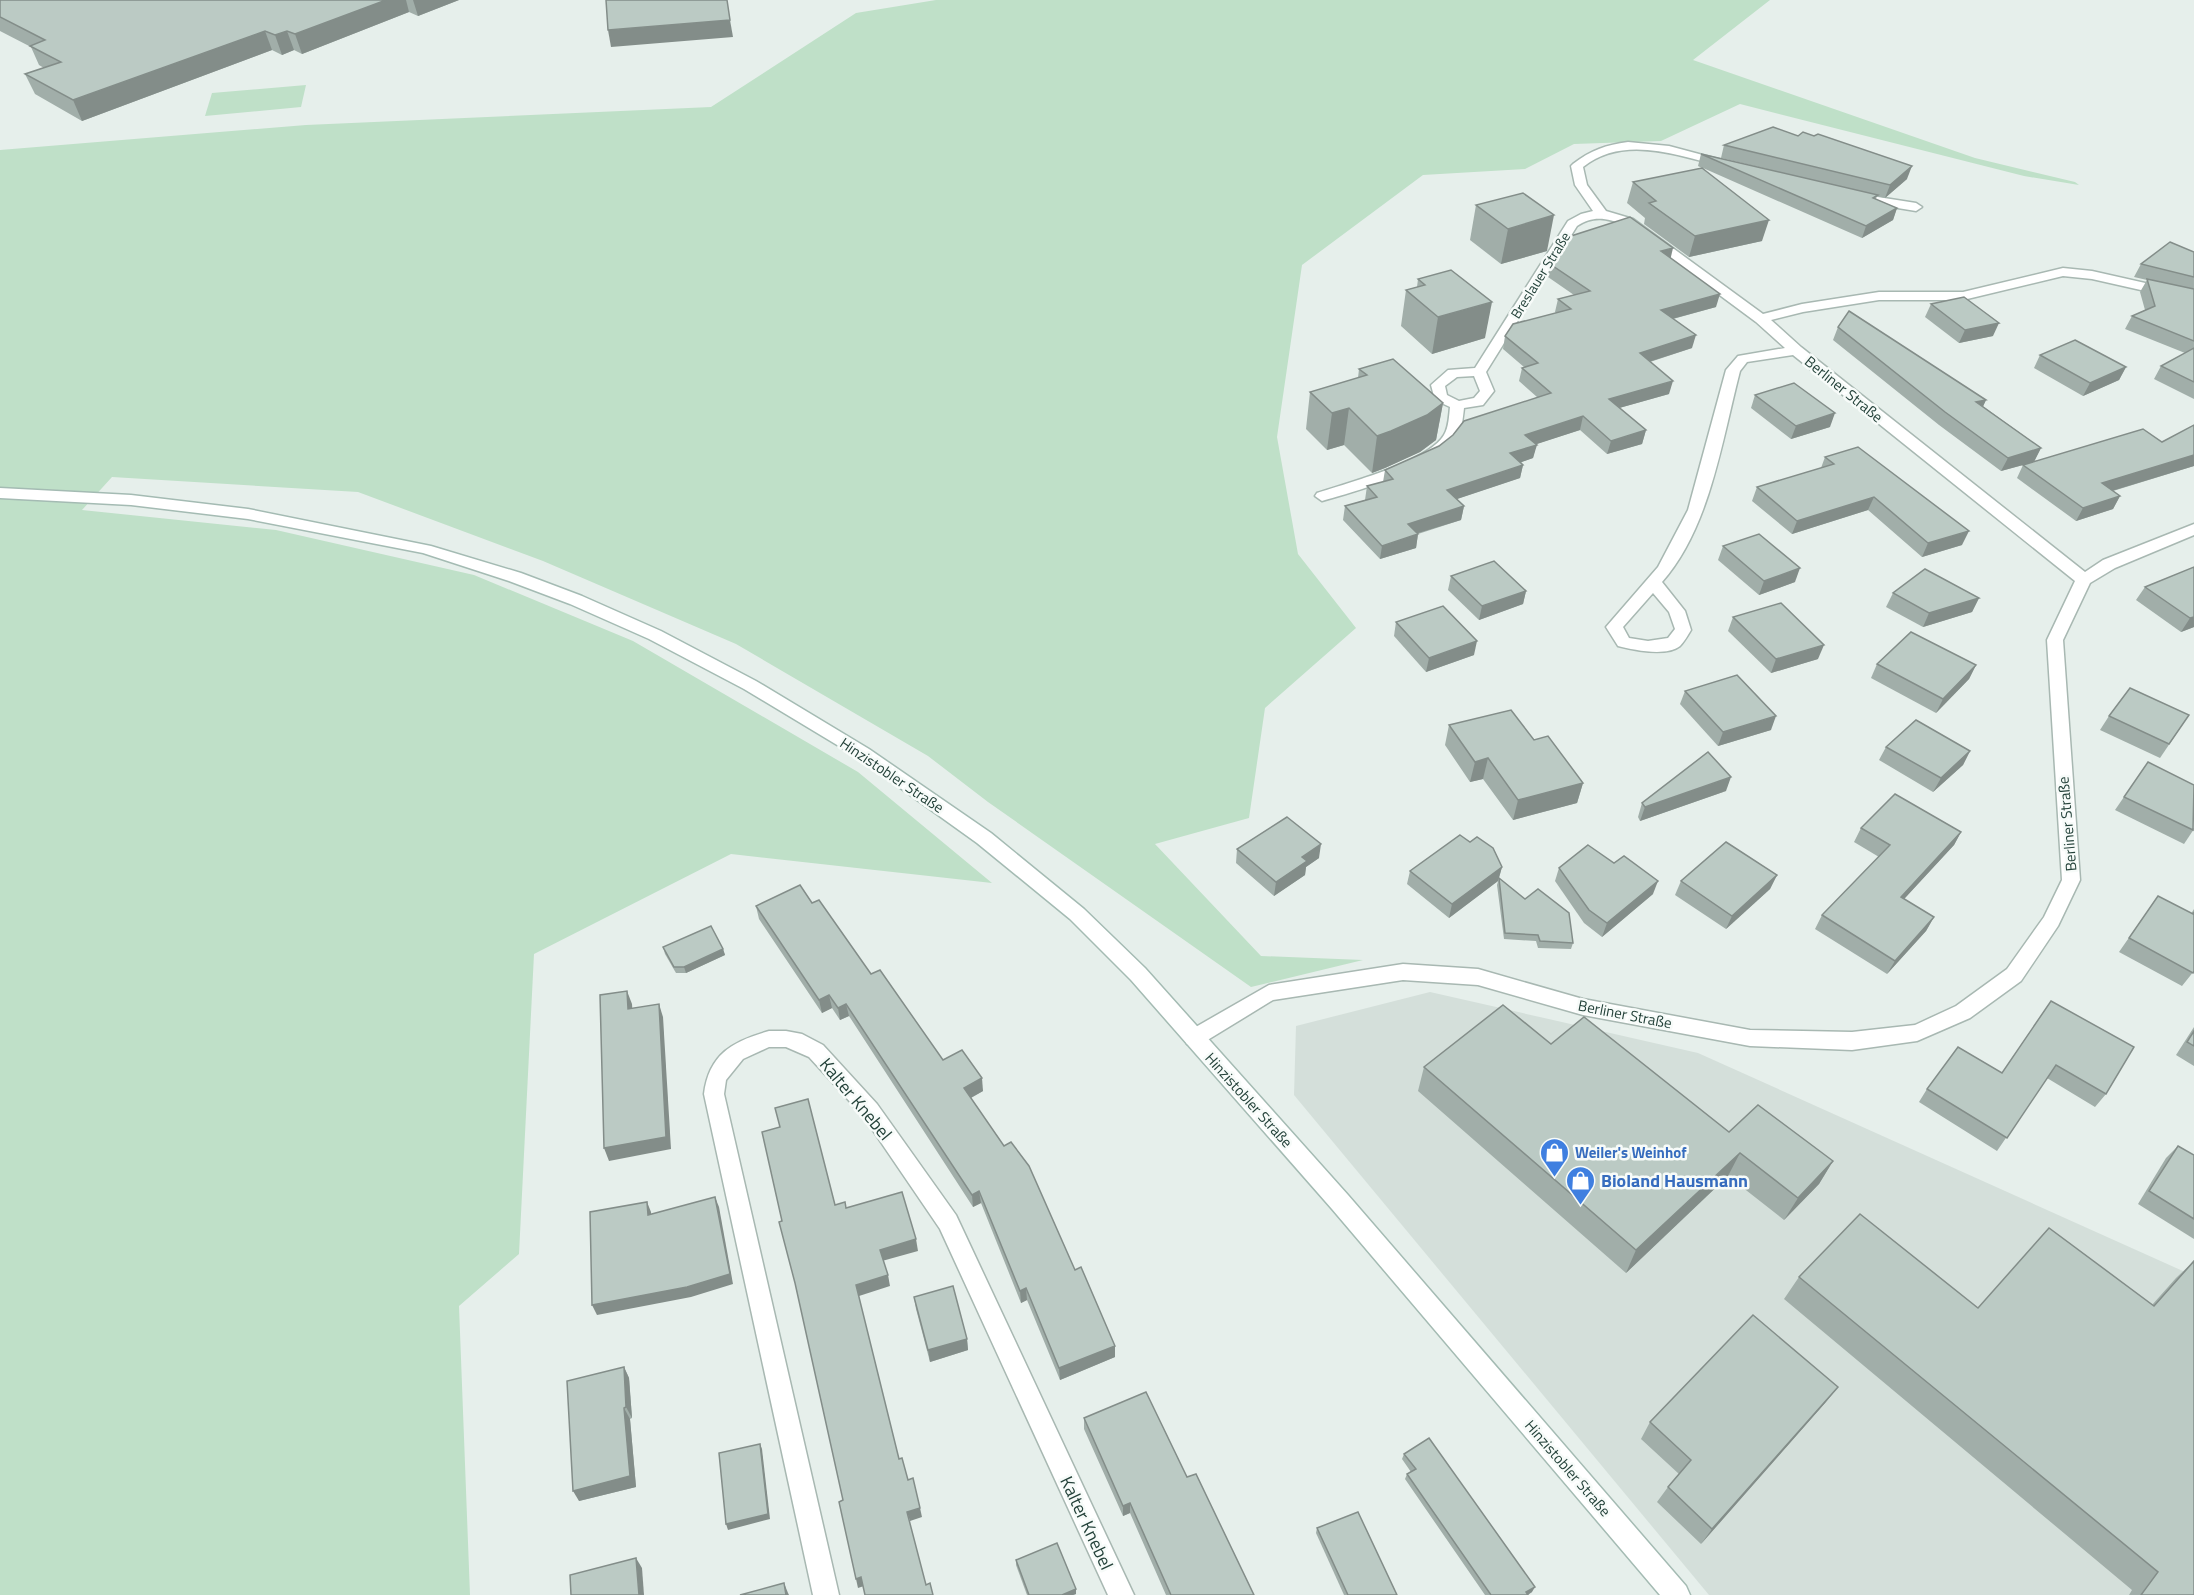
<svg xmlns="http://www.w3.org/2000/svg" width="2194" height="1595" viewBox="0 0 2194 1595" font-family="'Titillium Web',sans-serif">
  <rect width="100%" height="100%" fill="#e6efeb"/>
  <path fill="#d4dfda" d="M1430,992l268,61 496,223v319h-485l-415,-500 2,-69z"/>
  <g fill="#bfe0c8">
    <path d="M936,0h834l-77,60 282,98 100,24 4,3 -55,-9 -284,-72 -79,37 -87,3 -49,25 -102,6 -121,90 -25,172 21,117 58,74 -91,80 -16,110 -94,26 106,112 102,4 -112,27 -263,-185 -60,-46 -192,-112 -193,-83 -185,-69 -246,-15 -30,33 194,20 198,45 159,66 225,131 134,111 -261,-29 -197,100 -15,300 -60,52 11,289h-470v-1445l306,-25 405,-18 145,-94z"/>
    <path d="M306,85l-5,22 -96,9 7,-23z"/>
  </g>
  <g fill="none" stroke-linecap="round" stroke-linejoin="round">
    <defs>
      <g id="street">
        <path d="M1628,142l41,4 60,16v4l-4,1c-47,-11 -100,-33 -142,0l4,18 19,26 27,8 130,95 39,-10 77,-12h84l100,-24 29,3 102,23v8l-102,-23 -29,-3 -100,24h-84l-76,12 -32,8 30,27 284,225 18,-12 91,-36v11l-79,33 -25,15 -27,57 17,240 -22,46 -37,55 -51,37 -53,23 -65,9 -102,-4 -167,-31 -105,-30 -75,-5 -130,20 -72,44 -7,2 -7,-2 -3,-6 3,-6 82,-47 134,-21 75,5 105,30 167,31 102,2 63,-7 41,-19 51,-37 37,-52 18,-37 -15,-240 28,-59 -282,-226 -46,7 -7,9c-18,69 -30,157 -78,211l23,29 6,19c-3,5 -7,12 -11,16 -14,11 -46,4 -62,0l-12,-19 52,-60 30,-57 38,-140 12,-14 47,-8 -29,-26 -131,-97c-18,-7 -32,-10 -48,1l-91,146 8,19 -11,14 -19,3c-1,9 -2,20 -6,28 -15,30 -103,56 -136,65l-7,-5 2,-3c30,-10 111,-31 127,-58 5,-8 5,-20 6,-28l-15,-7 -4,-15 17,-15 27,-2 93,-147 13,-7 12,-3 -18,-26 -4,-19 2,-2c18,-14 33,-19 55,-22zM1474,376l6,15 -6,7 -15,3 -12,-6 -2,-9 12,-9zM1653,593l16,19 6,17 -7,9 -20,3 -19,-3 -6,-11z"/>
        <path d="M1865,195l51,8 6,4 -6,4 -55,-9 -2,-3z"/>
        <path d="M769,1031h17l16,3 21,11 54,59 79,111 178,380h-26l-168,-366 -77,-113 -54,-59 -23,-10h-17l-26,12 -17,21 -2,14 115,501h-26l-109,-501c5,-40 29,-53 65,-63z"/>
      </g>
      <path id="secondary" d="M0,488l131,7 117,14 183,37 90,27 61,23 79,35 95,50 113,68 122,84 93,76 61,59 203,227 338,391 4,9h-30l-328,-386 -201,-229 -61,-61 -93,-76 -120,-86 -113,-68 -95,-50 -79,-35 -61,-23 -86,-28 -175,-34 -117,-14 -131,-7z"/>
    </defs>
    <use href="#street" stroke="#a8b8b2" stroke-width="3"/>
    <use href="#secondary" stroke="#a4bbb3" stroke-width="3"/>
    <use href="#street" fill="#fff" fill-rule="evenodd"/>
    <use href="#secondary" fill="#fff" fill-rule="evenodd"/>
  </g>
  <g fill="#a1aea9">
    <path d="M0,0h459l-41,16 -9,-4 -107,42 -8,-4 -12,5 -10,-5 -190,71 -47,-27 -10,-20 19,-6 -5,-3 -8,-18 -31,-16z"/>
    <path d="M1724,145l183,34 -22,19 -8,-2 -1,3 21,9 -4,12 -31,18 -159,-70 59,73 -73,16 -45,-33 1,-6 -18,-15 6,-21 69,-14 -4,-2 3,-12 91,21 -71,-17z"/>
    <path d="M1476,205l71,46 -46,13 -31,-24z"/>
    <path d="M2194,252v147l-40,-20 7,-13 24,-13 -60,-24 7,-13 13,-6 -5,-18 7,-12 -13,-3 7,-13z"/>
    <path d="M1671,258l45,49 -43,12 19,29 -42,14 19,32 -50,14 27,22 -4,14 -35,10 -27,-24 -44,14 -3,14 -12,4 2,3 -3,13 -63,21 7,7 -3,14 -43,14 -2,14 -36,11 -37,-39 2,-14 20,-6 2,-14 16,-4 2,-12 54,-24 98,-49 -18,-16 3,-13 2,-1 -21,-18 2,-13 51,-23 -1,-1 3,-13 16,-4 -26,-18 2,-13z"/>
    <path d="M1418,279l67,59 -53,16 -31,-28 5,-36 11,-3z"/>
    <path d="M1931,304l62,32 -34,7 -34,-26z"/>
    <path d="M1838,327l148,73 -3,6 58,42 -7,13 128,-19 32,-17v41l-81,25 7,5 -7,13 -37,12 -59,-43 6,-13 -22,6 -62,-46 -106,-85z"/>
    <path d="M2040,355l86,12 -7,13 -36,16 -49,-28z"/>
    <path d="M1359,369l84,34 -7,37 -16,12 -35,16 -13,5 -28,-28 -17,5 -21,-21 4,-37 48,-14z"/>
    <path d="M1755,395l75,32 -39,12 -40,-31z"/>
    <path d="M1825,457l137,88 -40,12 -54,-47 -76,24 -40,-33 5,-14 64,-19z"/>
    <path d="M1723,546l72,36 -36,13 -41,-35z"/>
    <path d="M2194,567v60l-13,5 -45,-32 9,-13z"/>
    <path d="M1451,576l75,15 -3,13 -44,16 -31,-30z"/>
    <path d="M1893,593l86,5 -7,14 -49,15 -37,-20z"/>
    <path d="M1733,617l85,42 -47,14 -43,-42z"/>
    <path d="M1396,622l78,33 -48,17 -32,-36z"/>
    <path d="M1877,664l99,1 -7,14 -33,34 -65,-35z"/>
    <path d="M1685,691l86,39 -53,16 -38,-42z"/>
    <path d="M2189,715l-29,43 -60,-28 9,-14z"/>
    <path d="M1449,725l85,15 49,43 -6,20 -64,17 -30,-41 -13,3 -25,-37z"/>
    <path d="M1886,747l84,4 -7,14 -30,27 -54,-32z"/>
    <path d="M2148,762l46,67 -10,15 -69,-34z"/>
    <path d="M1726,791l-86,30 -2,-4 4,-14z"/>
    <path d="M1861,828l100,4 -7,13 -50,54 30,18 -8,14 -39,43 -72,-45 7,-14 57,-58 -25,-15z"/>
    <path d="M1470,842l32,25 -4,14 -49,37 -42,-34 3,-13z"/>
    <path d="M1237,849l82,9 -13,9 -1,8 -31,21 -38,-33z"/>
    <path d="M1559,868l94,26 -51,43 -18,-14 -29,-42z"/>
    <path d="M1777,875l-7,14 -44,40 -51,-34 6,-14z"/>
    <path d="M1499,878l74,65 -2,6 -33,-1 -2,-7 -32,-2 -7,-54z"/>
    <path d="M2158,896l33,18 3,-5v62l-12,15 -63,-34z"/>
    <path d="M812,903l131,157 40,31 -12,7 104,172 40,76v11l-55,23 -33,-80 -6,3 -40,-100 -8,4 -124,-191 -9,4 -8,-12 -10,5 -63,-94 -3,-13z"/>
    <path d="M663,947l60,2 2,6 -39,18h-10l-11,-19z"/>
    <path d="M2051,1001l55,93 -11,13 -48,-29 -50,73 -78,-49 8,-13 75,-16z"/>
    <path d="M2194,1027v39l-18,-11z"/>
    <path d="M1551,1044l178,88 104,29 -14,23 -35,36 -56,-44 -102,97 -208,-182 6,-24z"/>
    <path d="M2178,1146l16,9v84l-56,-35 28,-46z"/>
    <path d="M2194,1261v334h-65l3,-5 -348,-291 15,-22 179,31 174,-3 24,-27z"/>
    <path d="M914,1297l53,42 1,11 -38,12 -14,-53z"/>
    <path d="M624,1367l5,11 3,40 -2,1 6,68 -57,14z"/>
    <path d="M1838,1387l-13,16 -124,141 -44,-42 11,-15 11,-13 -38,-35 9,-17z"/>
    <path d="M1084,1418l103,59 67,118h-88l-36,-82 -7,3 -39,-87z"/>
    <path d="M1404,1454l128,138 -4,3h-43l-80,-116 2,-5 4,-2 -9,-13z"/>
    <path d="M1317,1528l80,67h-53l-28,-62z"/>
    <path d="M1016,1560l60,29v5l-3,1h-46l-11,-30z"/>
  </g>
  <g fill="#838d89">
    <path d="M386,0h20l3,12 -107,42 -7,-20z"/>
    <path d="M413,0h46l-41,16z"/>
    <path d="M730,20l3,17 -122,10 -3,-17z"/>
    <path d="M265,31l7,19 -190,71 -9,-21z"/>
    <path d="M287,31l7,19 -12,5 -7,-20z"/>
    <path d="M1912,166l-5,13 -22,19 5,-13z"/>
    <path d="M1897,208l-4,12 -31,18 4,-12z"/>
    <path d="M1554,215l-7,36 -46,13 7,-35z"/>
    <path d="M1769,220l-7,21 -73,16 6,-21z"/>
    <path d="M1673,248l-3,13 -9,-10z"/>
    <path d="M1720,294l-4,13 -59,16 4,-13z"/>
    <path d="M1492,302l-7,36 -53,16 6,-37z"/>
    <path d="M1999,323l-6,13 -34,7 6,-13z"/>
    <path d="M1696,335l-4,13 -56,18 4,-13z"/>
    <path d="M2126,367l-7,13 -36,16 7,-13z"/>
    <path d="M1673,381l-4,13 -64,18 4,-13z"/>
    <path d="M1986,400l-6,13 -4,-11z"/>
    <path d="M1443,403l-7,37 -16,12 -35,16 -13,5 5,-37z"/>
    <path d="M1349,408l-5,37 -17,5 5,-37z"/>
    <path d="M1835,413l-5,14 -39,12 5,-13z"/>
    <path d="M1583,416l-3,14 -58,19 3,-14z"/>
    <path d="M1646,430l-4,14 -35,10 4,-13z"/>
    <path d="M1537,445l-4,13 -25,9 2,-14z"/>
    <path d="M2041,448l-7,14 -33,9 7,-13z"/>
    <path d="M2194,455v11l-99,30 7,-13z"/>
    <path d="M1523,465l-3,13 -75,25 2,-13z"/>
    <path d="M2120,496l-7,13 -37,12 7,-13z"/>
    <path d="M1874,497l-6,13 -76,24 5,-13z"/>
    <path d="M1464,506l-3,14 -56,17 3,-13z"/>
    <path d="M1969,531l-7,14 -40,12 6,-14z"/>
    <path d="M1418,534l-2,14 -36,11 2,-13z"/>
    <path d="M1800,568l-5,14 -36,13 5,-14z"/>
    <path d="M1526,591l-3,13 -44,16 3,-14z"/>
    <path d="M1979,598l-7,14 -49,15 6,-14z"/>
    <path d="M2194,617v10l-13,5 9,-14z"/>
    <path d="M1477,641l-3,14 -48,17 3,-14z"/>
    <path d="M1824,645l-6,14 -47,14 5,-14z"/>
    <path d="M1976,665l-7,14 -33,34 7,-14z"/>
    <path d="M1776,716l-5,14 -53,16 5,-14z"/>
    <path d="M1970,751l-7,14 -30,27 8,-14z"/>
    <path d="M1488,758l-5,21 -13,3 5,-20z"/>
    <path d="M1731,777l-5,14 -86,30 5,-14z"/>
    <path d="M1583,783l-6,20 -64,17 5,-20z"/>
    <path d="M1961,832l-7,13 -61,66 8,-14z"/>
    <path d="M1321,844l-2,14 -13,9 -1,8 -31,21 2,-14 26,-25z"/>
    <path d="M1502,867l-4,14 -49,37 3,-14z"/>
    <path d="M1777,875l-7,14 -44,40 6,-13z"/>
    <path d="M1658,881l-5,13 -51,43 5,-14z"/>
    <path d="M1934,917l-8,14 -39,43 8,-13z"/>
    <path d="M723,949l2,6 -39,18 -2,-6z"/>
    <path d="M627,991l5,13 1,18 -5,-13z"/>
    <path d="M829,995l3,13 -10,5 -3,-13z"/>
    <path d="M659,1004l4,13 8,132 -62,12 -5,-13z"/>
    <path d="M846,1004l3,12 -9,4 -2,-12z"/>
    <path d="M982,1078l1,13 -18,10 -1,-13z"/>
    <path d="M1740,1153l-12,23 -102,97 10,-23z"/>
    <path d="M1833,1161l-14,23 -35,36 14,-22z"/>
    <path d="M979,1191l2,12 -8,4 -1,-12z"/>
    <path d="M715,1197l4,10 14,77 -42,13 -94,18 -5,-10z"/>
    <path d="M647,1202l4,10 1,13 -4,-10z"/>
    <path d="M916,1239l2,12 -36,10 -2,-11z"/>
    <path d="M888,1275l2,11 -31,10 -3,-11z"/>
    <path d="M1026,1288l1,12 -6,3 -1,-12z"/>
    <path d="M967,1339l1,11 -38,12 -2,-12z"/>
    <path d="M1115,1346v11l-55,23 -1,-12z"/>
    <path d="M624,1367l5,11 3,40 -6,-11z"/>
    <path d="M1838,1387l-13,16 -124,141 11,-15z"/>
    <path d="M624,1408l6,11 6,68 -57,14 -6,-10z"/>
    <path d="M760,1444l2,5 8,70 -42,11 -2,-6z"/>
    <path d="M1130,1503v10l-7,3v-10z"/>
    <path d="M920,1508l2,9 -12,4 -3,-9z"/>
    <path d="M636,1558l6,10 2,27h-5z"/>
    <path d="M861,1577l3,9 -6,2 -2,-9z"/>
    <path d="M784,1583l4,10 1,2h-3z"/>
    <path d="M1535,1587l-3,5 -5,3 -1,-3z"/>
    <path d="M1076,1589v5l-3,1h-11z"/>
  </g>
  <g fill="#bbcac4" stroke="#838d89" stroke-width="1.5">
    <path d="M0,0h386l-91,34 -8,-3 -12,4 -10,-4 -192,69 -48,-26 36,-12 -31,-16 15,-6 -45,-23z"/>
    <path d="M606,0h121l3,20 -122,10z"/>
    <path d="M1773,127l25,9 5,-4 11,4 4,-2 94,32 -22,19 -166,-40z"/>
    <path d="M1701,154l177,41 -5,3 24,10 -31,18z"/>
    <path d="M1702,168l67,52 -74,16 -46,-33 7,-2 -23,-19z"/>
    <path d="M1523,193l31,22 -46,14 -32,-24z"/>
    <path d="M1630,217l43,31 -12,3 59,43 -59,16 35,25 -56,18 33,28 -64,18 37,31 -35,11 -28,-25 -58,19 12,10 -27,8 13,12 -76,25 17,16 -56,18 10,10 -36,12 -37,-40 32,-9 -10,-11 26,-7 -8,-9 54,-24 14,-11 11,-14 87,-28 -29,-25 16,-5 -33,-27 8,-12 58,-15 -13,-10 32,-8 -40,-27 18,-27z"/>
    <path d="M2170,242l24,10v25l-53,-13z"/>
    <path d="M1451,270l41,32 -54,15 -32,-27 19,-5 -7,-6z"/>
    <path d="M2147,279l47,10v52l-62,-25 23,-10z"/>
    <path d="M1964,297l35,26 -34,7 -34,-26z"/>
    <path d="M1849,311l137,89 -10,2 65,46 -33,10 -63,-46 -107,-85z"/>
    <path d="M2075,340l51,27 -36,16 -50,-28z"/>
    <path d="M2194,348v34l-33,-16z"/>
    <path d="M1393,359l50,44 -16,12 -36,16 -14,5 -28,-28 -17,5 -22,-21 57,-17 -8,-6z"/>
    <path d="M1794,383l41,30 -39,13 -41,-31z"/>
    <path d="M2194,425v30l-92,28 18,13 -37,12 -60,-43 120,-36 19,13z"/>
    <path d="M1858,447l111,84 -41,12 -54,-46 -77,24 -40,-34 77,-23 -9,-7z"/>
    <path d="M1759,534l41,34 -36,13 -41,-35z"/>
    <path d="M1494,561l32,30 -44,15 -31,-30z"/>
    <path d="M2194,567v50l-4,1 -45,-31z"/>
    <path d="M1925,569l54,29 -50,15 -36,-20z"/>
    <path d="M1781,603l43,42 -48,14 -43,-42z"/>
    <path d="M1443,606l34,35 -48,17 -33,-36z"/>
    <path d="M1911,632l65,33 -33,34 -66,-35z"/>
    <path d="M1737,675l39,41 -53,16 -38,-41z"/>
    <path d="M2130,688l59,27 -20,29 -60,-28z"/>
    <path d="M1511,710l23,30 14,-4 35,47 -65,17 -30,-42 -13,4 -26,-37z"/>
    <path d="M1916,720l54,31 -29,27 -55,-31z"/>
    <path d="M1708,752l23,25 -86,30 -3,-4z"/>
    <path d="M2148,762l46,23 -1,45 -69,-33z"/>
    <path d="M1895,794l66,38 -60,65 33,20 -39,44 -73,-46 68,-70 -29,-17z"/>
    <path d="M1287,817l34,27 -19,13 5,4 -31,21 -39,-33z"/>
    <path d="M1460,835l10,7 7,-5 16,11 9,19 -50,37 -42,-33z"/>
    <path d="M1726,842l51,33 -45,41 -51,-35z"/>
    <path d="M1588,845l26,18 10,-7 34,25 -51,42 -18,-13 -30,-42z"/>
    <path d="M1499,878l26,21 13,-10 31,24 4,30 -33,-2 -2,-6 -33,-2z"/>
    <path d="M800,885l12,18 7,-3 52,74 9,-4 63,90 19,-10 20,28 -18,10 40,58 7,-4 18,24 46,104 6,-3 34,79 -56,22 -33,-80 -6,3 -41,-100 -7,4 -126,-191 -8,4 -9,-13 -10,5 -63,-94z"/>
    <path d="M2158,896l35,18 1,-2v59l-1,2 -64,-35z"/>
    <path d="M711,926l12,23 -39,18h-10l-11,-20z"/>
    <path d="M627,991l1,18 31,-5 7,133 -62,11 -4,-153z"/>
    <path d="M2051,1001l83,46 -28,47 -50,-29 -49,73 -80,-49 31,-42 44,26z"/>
    <path d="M1503,1005l48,39 33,-27 145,115 29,-27 75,56 -35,37 -58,-45 -104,97 -212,-183z"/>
    <path d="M2194,1031v15l-7,-4z"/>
    <path d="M808,1099l27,106 10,-3 1,6 56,-16 14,47 -36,11 8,25 -32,10 43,174 3,-1 6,22 5,-2 7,30 -13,4 19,73 4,-2 3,12h-68l-4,-18 -5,2 -17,-77 4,-2 -48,-217 -16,-61 3,-1 -20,-89 18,-5 -5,-19z"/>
    <path d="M2178,1146l16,9v64l-45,-28z"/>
    <path d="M715,1197l15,77 -43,13 -95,18 -2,-93 57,-10 1,13z"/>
    <path d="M1860,1214l118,94 71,-80 105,78 40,-45v334h-53l17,-23 -359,-295z"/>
    <path d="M953,1286l14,53 -39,11 -14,-53z"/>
    <path d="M1753,1315l85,72 -126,142 -44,-42 23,-27 -41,-38z"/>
    <path d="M624,1367l2,40 -2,1 6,68 -57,15 -6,-110z"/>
    <path d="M1146,1392l41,85 9,-3 58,121h-83l-41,-92 -7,3 -39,-88z"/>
    <path d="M1429,1438l106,149 -9,5 2,3h-37l-84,-121 9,-5 -12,-15z"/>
    <path d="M760,1444l8,70 -42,10 -7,-71z"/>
    <path d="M1358,1512l39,83h-49l-31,-67z"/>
    <path d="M1057,1543l19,46 -14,6h-33l-13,-35z"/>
    <path d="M636,1558l3,37h-68l-1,-20z"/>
    <path d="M784,1583l2,12h-46z"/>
  </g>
  <defs>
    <symbol id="shop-pin" viewBox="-11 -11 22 30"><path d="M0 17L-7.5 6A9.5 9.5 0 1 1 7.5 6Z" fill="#3f7fe0" stroke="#f7fbf9"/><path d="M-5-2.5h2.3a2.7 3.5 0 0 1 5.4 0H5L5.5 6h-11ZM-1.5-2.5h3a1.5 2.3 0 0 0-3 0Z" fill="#fff"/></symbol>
  </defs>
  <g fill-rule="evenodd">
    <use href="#shop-pin" x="1538" y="1136" width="33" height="45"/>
    <use href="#shop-pin" x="1564" y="1164" width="33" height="45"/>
  </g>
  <g text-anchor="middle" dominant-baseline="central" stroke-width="5" stroke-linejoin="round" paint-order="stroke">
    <g font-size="14" fill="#24423a" stroke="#f7fbf9">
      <text transform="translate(1540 275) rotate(-58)">Breslauer Straße</text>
    </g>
    <g font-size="15" fill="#24423a" stroke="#f7fbf9">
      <text transform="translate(1844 389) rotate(39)">Berliner Straße</text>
      <text transform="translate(892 775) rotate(34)">Hinzistobler Straße</text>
      <text transform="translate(2067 824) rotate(-95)">Berliner Straße</text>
      <text transform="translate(1625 1014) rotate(11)">Berliner Straße</text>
      <text transform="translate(1249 1100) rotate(48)">Hinzistobler Straße</text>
      <text transform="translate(1568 1468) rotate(49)">Hinzistobler Straße</text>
    </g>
    <g font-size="15" font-weight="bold" fill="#366cbe" stroke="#f7fbf9" text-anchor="start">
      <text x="1575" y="1152">Weiler's Weinhof</text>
    </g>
    <g font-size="18" fill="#24423a" stroke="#f7fbf9">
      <text transform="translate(856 1099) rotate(50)">Kalter Knebel</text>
      <text transform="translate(1087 1523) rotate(65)">Kalter Knebel</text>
    </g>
    <g font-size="18" font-weight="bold" fill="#366cbe" stroke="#f7fbf9" text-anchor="start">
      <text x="1601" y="1180">Bioland Hausmann</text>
    </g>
  </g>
</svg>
